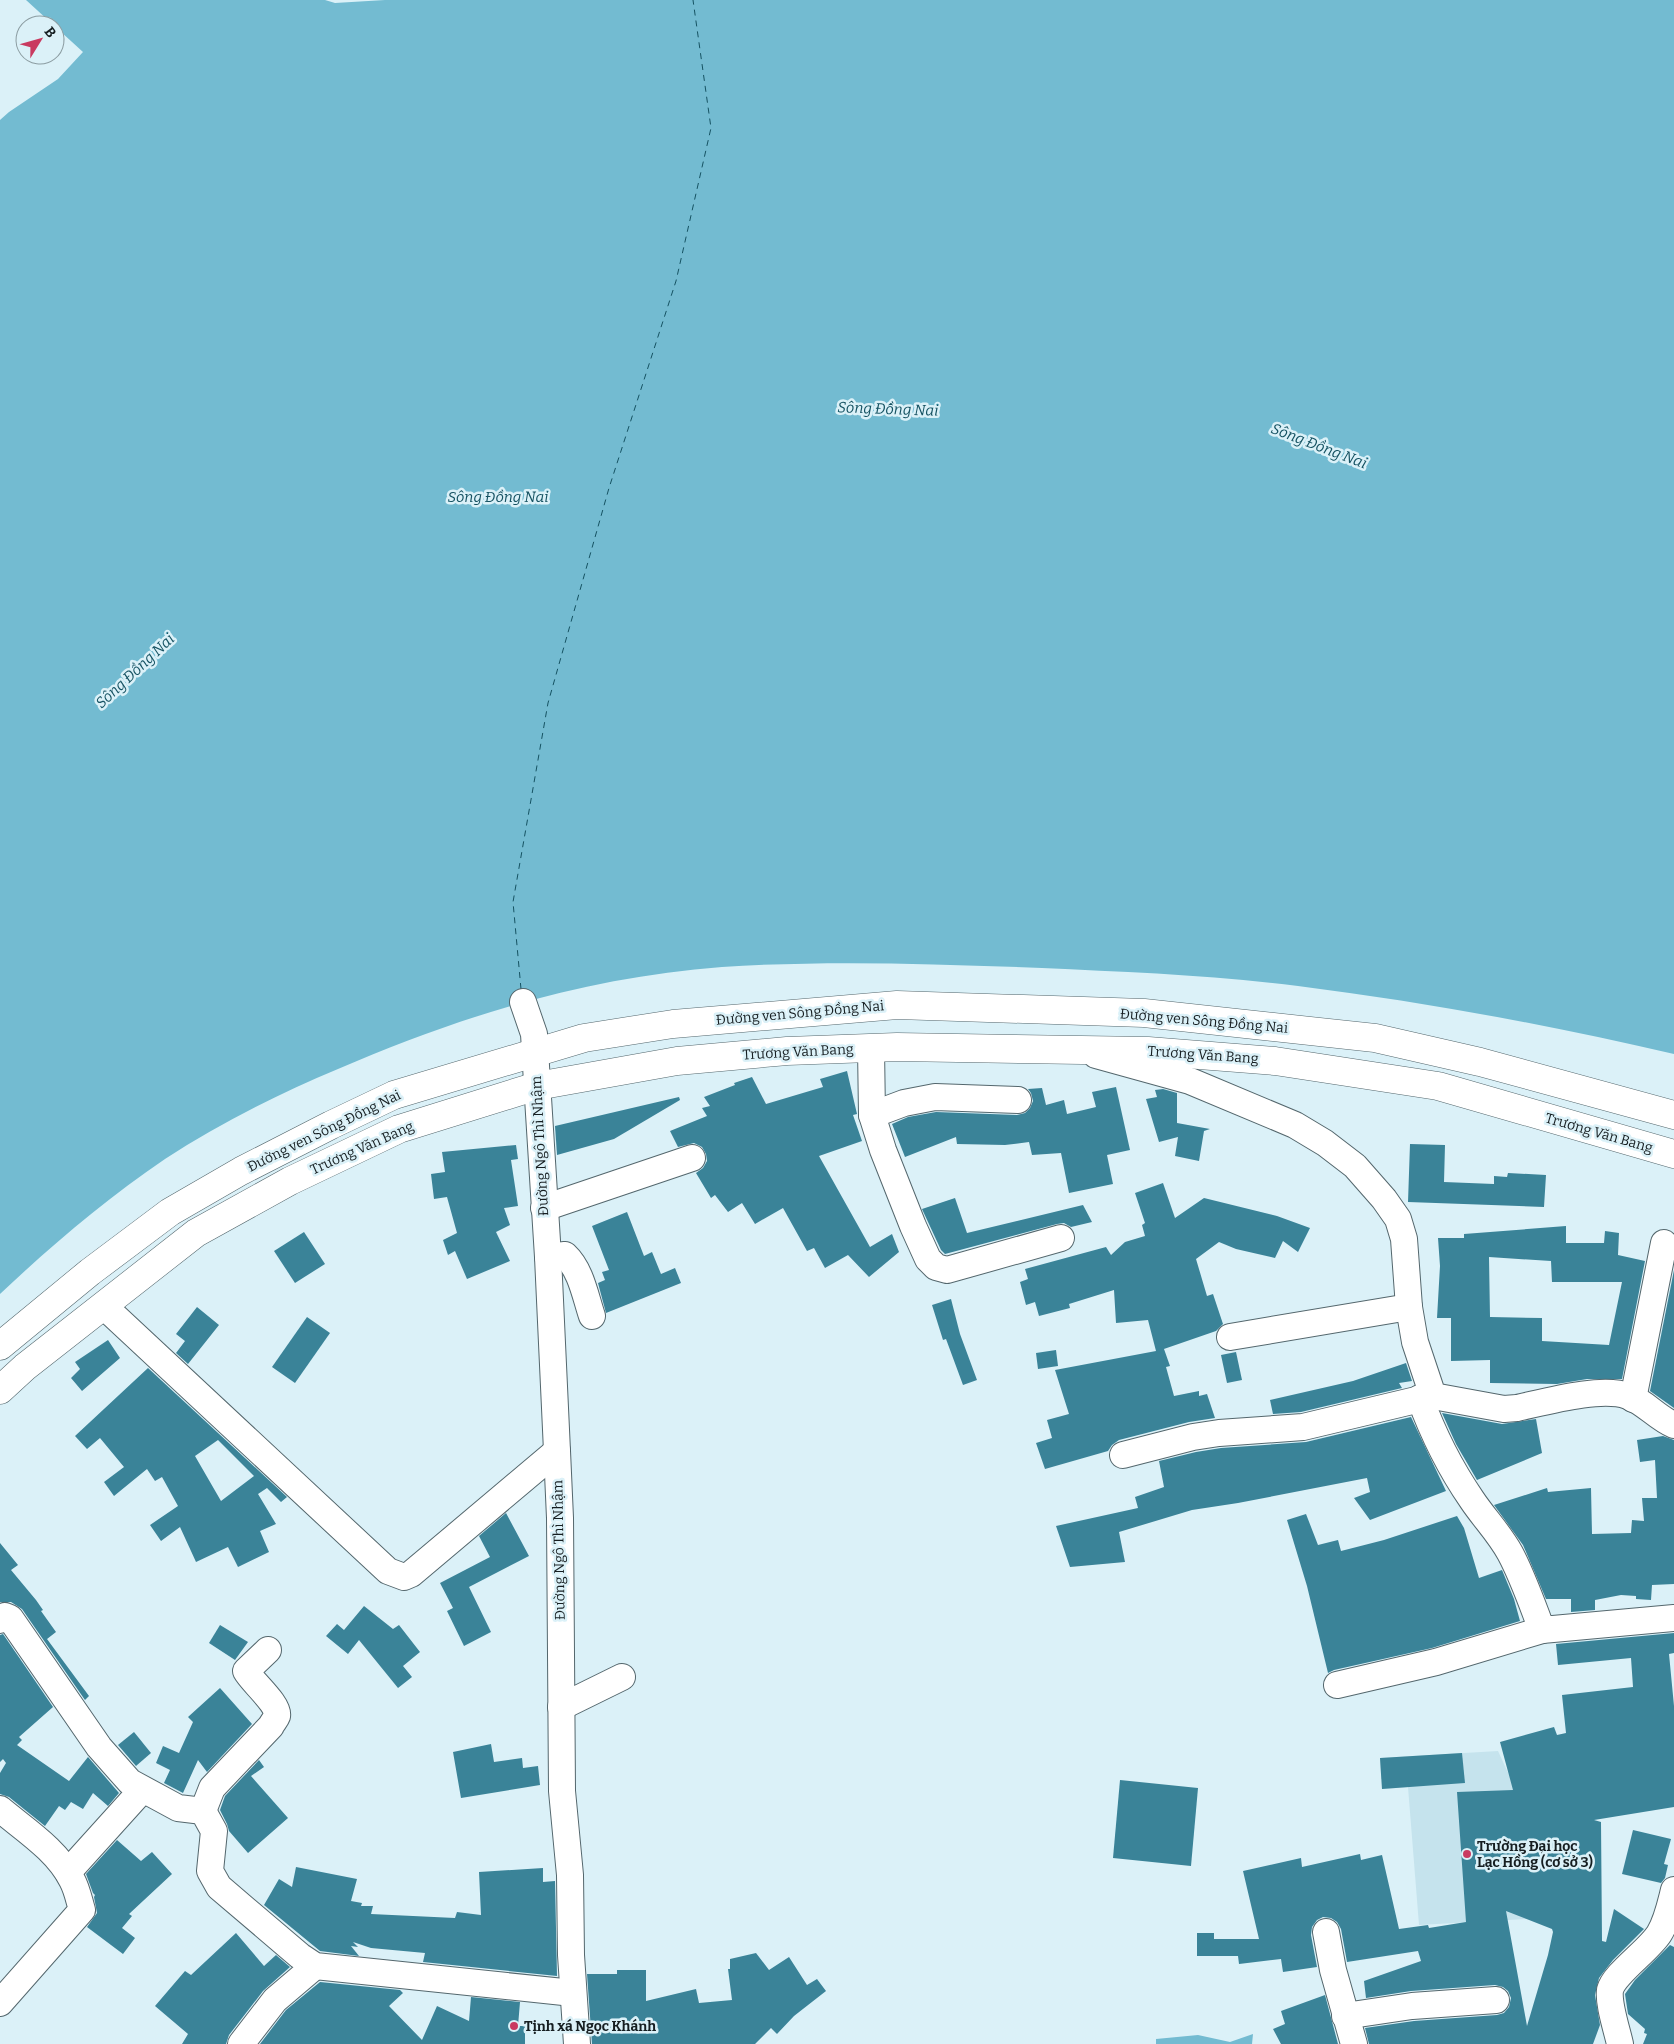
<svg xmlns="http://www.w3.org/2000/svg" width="1674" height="2044" viewBox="0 0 1674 2044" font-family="Bitter,serif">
  <rect width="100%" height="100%" fill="#dbf1f8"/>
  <path fill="#c5e3ed" d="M1498,1751l18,39 10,129 -107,6 -11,-138 -26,2 -2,-31z"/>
  <g fill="#73bbd1">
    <path d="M26,0h299l10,3 50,-3h1289v1054c-124,-29 -249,-52 -376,-68 -85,-11 -171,-14 -256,-18 -107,-4 -213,-8 -320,-1 -134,10 -262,49 -384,102 -60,25 -119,55 -173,90 -59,40 -113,86 -165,135v-1174l9,-8 49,-33 25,-27z"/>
    <path d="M1253,2034l-1,10h-96v-5l42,-4 32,7z"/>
  </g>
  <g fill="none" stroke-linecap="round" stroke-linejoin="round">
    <path stroke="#155262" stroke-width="1" stroke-dasharray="6 5" stroke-linecap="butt" d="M521,989l-8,-87 35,-199 61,-215 67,-207 35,-153 -18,-128"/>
  </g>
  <g fill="#3a8398" fill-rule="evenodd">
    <path d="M847,1071l10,43 -4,1 9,26 -43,15 51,91 22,-13 7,18 -30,25 -21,-22 -23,13 -11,-20 -7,3 -24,-43 -28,16 -13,-21 -14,9 -13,-17 -4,3 -15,-25 7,-5 4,-7 -1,-7 -4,-7 -8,-4 -16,4 -8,-16 37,-15 -5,-8 8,-2 -6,-9 31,-12 -1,-2 18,-6 14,27 57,-17 -3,-8z"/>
    <path d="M1116,1087l14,63 -23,5 6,29 -44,9 -8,-40 -29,2 -3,-13 -24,3 -48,-1 -1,-7 -51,20 -13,-33 16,-7 28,-5 81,3 8,-2 5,-5 3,-7 -2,-8 -3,-4 14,-1 4,17 18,-5 3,14 29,-7 -4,-15z"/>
    <path d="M1163,1089l14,4v30l33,6 -6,2 -5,30 -24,-5 3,-19 -19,5 -13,-43 11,-2 -2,-7z"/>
    <path d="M679,1097l1,3 -66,39 -57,16 -2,-29z"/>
    <path d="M1410,1144l35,1 -1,37 50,2v-8l13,1 1,-4 38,2 -2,32 -136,-5z"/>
    <path d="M516,1145l2,14 -7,1 7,46 -14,2 6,17 -14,7 14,29 -43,18 -12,-28 -7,4 -5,-15 14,-7 -10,-36 -13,2 -3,-25 14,-2 -3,-20z"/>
    <path d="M1163,1183l12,35 29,-20 73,18 33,12 -12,24 -15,-11 -8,17 -39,-9 -17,-7 -23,17 11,37 6,-2 10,30 -7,7 -55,19 3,-1 6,17 -4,1 8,29 25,-5v5l8,-2 8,24 -26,4 -70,18 -7,5 -4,6 -63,18 -9,-26 16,-5 -5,-18 22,-6 -14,-44 101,-19 -8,-31 -32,3 -2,-33 -45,14 1,4 -31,8 -4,-14 -9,3 -6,-23 8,-3 -3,-10 81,-22 5,8 14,-13 20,-6 -3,-11 3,-2 -10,-30z"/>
    <path d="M955,1198l12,35 116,-28 9,17 -21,5 -7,-4 -7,1 -112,30 -4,-4 -19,-41z"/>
    <path d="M627,1212l17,44 8,-4 9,22 14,-6 6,15 -75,30 -8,-30 7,-3 -3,-8 7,-2 -17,-44z"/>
    <path d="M1566,1226v17h38l1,-12 14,2 -1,22 27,6 -23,118h-35l-30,5 -67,-1v-23l-39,1v-43h-14l3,-52 -2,-28h26v-4zM1489,1257l62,4 1,21h70l-13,63 -67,-4v-23l-52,-1z"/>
    <path d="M304,1232l21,32 -30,19 -21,-32z"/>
    <path d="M1674,1270v138l-24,-17z"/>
    <path d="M951,1299l9,35 17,46 -14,5 -17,-46 -3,1 -11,-35z"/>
    <path d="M197,1307l22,18 -31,39 -12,-11 9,-12 -9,-7z"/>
    <path d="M307,1317l23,16 -35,50 -23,-16z"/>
    <path d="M108,1340l12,18 -38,33 -11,-13 9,-9 -5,-7z"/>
    <path d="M1056,1350l2,16 -20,3 -2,-16z"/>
    <path d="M1236,1352l6,28 -15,3 -6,-28z"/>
    <path d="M1406,1363l6,18 -13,2 3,5 -101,24 -28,2 -3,-14 83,-19z"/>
    <path d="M148,1368l139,129 -6,5 -14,-14 -9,6 18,30 -16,7 9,21 -31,15 -10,-20 -32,15 -16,-35 -19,14 -11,-16 28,-19 -16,-29 -7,4 -8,-12 -33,27 -10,-14 20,-15 -24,-29 -13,11 -12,-13zM218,1440l36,36 -33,25 -26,-45z"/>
    <path d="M1442,1413l60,11 34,-5 6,34 -65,27 -21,-36z"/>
    <path d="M1411,1417l35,74 -76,29 -16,-22 16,-6 -3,-14 -129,25 -46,7 -73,22 6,30 -55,5 -14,-41 82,-18 -3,-11 29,-10 -5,-26 37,-9 25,-4 85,-6z"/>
    <path d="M1663,1436l11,4v144l-22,1 -1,15 -15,-1v-3l-15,-1 -26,5v10l-24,2v-13h-25l-23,-54 -29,-40 53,-17 1,4 43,-4 1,46 39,-1 1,-13 12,1 -2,-23h15l-2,-38 -15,2 -3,-22z"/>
    <path d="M506,1513l23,43 -60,31 22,45 -27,14 -17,-35 6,-3 -13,-25 50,-26 -11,-21z"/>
    <path d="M1306,1514l12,31 20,-5 3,11 43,-11 73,-24 7,12 15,50 23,-8 12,29 6,22 -88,27 -98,22 -6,3 -21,-87 -20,-66z"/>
    <path d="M0,1543l18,22 -7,5 25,30 7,10 -2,1 15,21 -9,7 42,57 -4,4 -63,-91 -11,-7h-11z"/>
    <path d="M364,1606l29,23 6,-4 21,27 -17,14 9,11 -14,11 -39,-48 -11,14 -22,-18 11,-12 7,6z"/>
    <path d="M220,1625l28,17 -13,18 -26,-17z"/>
    <path d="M1674,1633v20l-5,1 5,52v101l-80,13 7,2 1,119 4,1 8,-33 30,20 -31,31 -14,18 -4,17 5,30 -7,19h-224l-4,-16 49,-7 83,-6 7,-2 5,-6 2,-9 -3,-7 -5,-4 -8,-2 -84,6 -45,7 -2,-17 57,-20 -3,-10 -71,11 -6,-33 -4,-7 -6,-4 -8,-1 -6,3 -5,7 -1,8 6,32 -34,5 -2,-13 -42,5 -1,-8h-41v-23h17v6h45l-16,-68 58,-13 1,9 58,-13 1,6 21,-5 17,74 29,-4 1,3 37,-6 -9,-130 56,-2 -13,-48 54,-15 3,8 9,-2 -4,-38 71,-8 -2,-29 -73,7 -2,-21zM1506,1911l46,18 1,3 -5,23 -21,71z"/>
    <path d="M3,1634l50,73 -34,30 3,3 -5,5 52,36 19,-24 31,36 -11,13 -15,-13 -10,16 -12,-7 -6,8 -6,-4 -14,20 -36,-29 -9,-3v-21l6,-10 -3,-4 -3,3v-127z"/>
    <path d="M220,1688l32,36 -45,48 -9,-12 -15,33 -19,-10 6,-13 -14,-7 7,-17 16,7 14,-31 -5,-5z"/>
    <path d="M134,1732l17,21 -15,13 -18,-21z"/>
    <path d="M491,1744l3,18 28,-4 1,10 15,-2 2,19 -79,13 -8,-46z"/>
    <path d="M1462,1753l3,30 -83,6 -2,-31z"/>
    <path d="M259,1760l5,7 -13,9 37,42 -40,35 -19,-22 -2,-7 -7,-14 5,-14z"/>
    <path d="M1120,1780l78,8 -7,78 -78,-8z"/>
    <path d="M1633,1830l38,9 -7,25 4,1 -3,13 -4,5 -39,-9z"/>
    <path d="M117,1840l24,21 11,-9 20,22 -43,40 3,2 -10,12 13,10 -12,16 -36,-27 10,-14 -3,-16 1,-2 -2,-2 -7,-19z"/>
    <path d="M296,1867l61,12 -6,22 11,2 -1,3h12l-2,8 84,4 2,-6 24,3 -2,-43 64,-4v14l12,-1 2,95 -134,-14 2,-9 -54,-5 -18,-6 5,5 -7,-1 8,10 -39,-5 -56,-46 15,-26 13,8z"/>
    <path d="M236,1933l28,33 12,-11 14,12 -27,24 -34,44 -3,9h-44l6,-10 -33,-28 30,-35 6,4z"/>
    <path d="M1670,1945l4,2v97h-31l4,-10 -3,-1 1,-4 -17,-15 -3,-20 10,-14z"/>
    <path d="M756,1953l13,17 20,-13 18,28 10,-6 9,12 -32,25 -17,18 -6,-6 -16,16h-163l-5,-70h30v-4h29v31l50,-12 3,14 33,-3 -4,-31h2v-10z"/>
    <path d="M320,1982l80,8 3,3 -14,13 33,34 15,-34 32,15 2,-24 49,5 -2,24h7v18h-265l26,-34z"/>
    <path d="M1325,1995l13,49h-57l-8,-15 12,-5 -4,-13z"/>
  </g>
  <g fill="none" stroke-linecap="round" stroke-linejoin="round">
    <defs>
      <g id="minor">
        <path d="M523,1002l11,32 14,223 9,194 3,67 2,273 8,84 1,80 6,89"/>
        <path d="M871,1048l1,67 11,35 30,76 15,33 8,8 11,3 114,-32"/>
        <path d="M1096,1055l94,26 105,44 30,18 30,23 29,33 14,20 6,20 5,68 6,35 18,54 71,13 13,-1c28,-6 84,-22 111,-12 17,6 29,22 46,29"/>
        <path d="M872,1115l32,-12 31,-6 83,3"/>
        <path d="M544,1208l148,-50"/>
        <path d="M548,1257l17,-2c16,15 20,40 27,61"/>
        <path d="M108,1310l280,261 16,6 7,-3 146,-123"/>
        <path d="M1230,1337l179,-30"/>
        <path d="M1420,1398c13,36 30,70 52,102 12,18 27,33 38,53 13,24 22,51 32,77l132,-12"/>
        <path d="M1633,1399l31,-156"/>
        <path d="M1123,1455l70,-18 26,-4 84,-6 130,-31"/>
        <path d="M0,1620l5,-4 5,2 89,129 31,35 48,26 25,3 11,20 -4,40 9,16 81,69 15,10 258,27"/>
        <path d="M1337,1685l99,-23 106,-32"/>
        <path d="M561,1707l61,-30"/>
        <path d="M0,1809c25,21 57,41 72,71 5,9 7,20 10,30l-82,93"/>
        <path d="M203,1811l9,-23 59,-62c1,-3 5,-7 6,-10 3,-11 -26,-35 -31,-45l22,-21"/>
        <path d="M68,1872l74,-82"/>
        <path d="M1326,1932l7,38 21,74"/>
        <path d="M1345,2016l67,-10 84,-6"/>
        <path d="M241,2044l34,-44 40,-34"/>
        <path d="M1620,2044c-3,-14 -12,-40 -10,-54 4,-16 38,-39 49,-56 8,-13 11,-28 15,-44"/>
      </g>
      <g id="major">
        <path d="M0,1346l90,-74 80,-60 71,-41 90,-46 63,-30 190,-57 89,-14 224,-19 247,8 231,25 105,24 194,53"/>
        <path d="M0,1390l25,-23 171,-134 94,-52 109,-52 138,-43 140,-25 110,-10 110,-4 251,4 127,10 163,25 236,68"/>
      </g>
    </defs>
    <use href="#minor" stroke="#54676d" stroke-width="28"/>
    <use href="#major" stroke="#54676d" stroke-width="29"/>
    <use href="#minor" stroke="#fff" stroke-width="26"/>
    <use href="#major" stroke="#fff" stroke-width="28"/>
  </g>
  <g fill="#c93a60" stroke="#dbf1f8" stroke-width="2">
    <circle cx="1467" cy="1854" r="5"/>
    <circle cx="514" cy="2026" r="5"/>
  </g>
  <g text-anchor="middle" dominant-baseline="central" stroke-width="5" stroke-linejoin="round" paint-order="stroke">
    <g font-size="14" fill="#161e21" stroke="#dbf1f8">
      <text transform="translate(800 1013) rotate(-5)">Đường ven Sông Đồng Nai</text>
      <text transform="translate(1204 1021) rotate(5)">Đường ven Sông Đồng Nai</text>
      <text transform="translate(798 1052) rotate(-3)">Trương Văn Bang</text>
      <text transform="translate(1203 1055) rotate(4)">Trương Văn Bang</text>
      <text transform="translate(324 1131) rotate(-26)">Đường ven Sông Đồng Nai</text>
      <text transform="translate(1599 1133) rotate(16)">Trương Văn Bang</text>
      <text transform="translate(540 1146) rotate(-93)">Đường Ngô Thì Nhậm</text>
      <text transform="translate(362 1148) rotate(-24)">Trương Văn Bang</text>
      <text transform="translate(559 1550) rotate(-91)">Đường Ngô Thì Nhậm</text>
    </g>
    <g font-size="14" font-weight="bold" fill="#161e21" stroke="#dbf1f8" text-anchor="start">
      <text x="1477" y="1846">Trường Đại học<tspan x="1477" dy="16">Lạc Hồng (cơ sở 3)</tspan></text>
      <text x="524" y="2026">Tịnh xá Ngọc Khánh</text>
    </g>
    <g font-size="15" font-style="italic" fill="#155262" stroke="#dbf1f8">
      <text transform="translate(888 409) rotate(2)">Sông Đồng Nai</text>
      <text transform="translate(1319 446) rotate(21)">Sông Đồng Nai</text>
      <text x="498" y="497">Sông Đồng Nai</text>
      <text transform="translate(135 671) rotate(-43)">Sông Đồng Nai</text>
    </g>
  </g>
  <g transform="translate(40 40) rotate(53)"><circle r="24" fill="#dbf1f8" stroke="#8c9da2"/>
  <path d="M0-4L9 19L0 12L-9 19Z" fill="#c93a60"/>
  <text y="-8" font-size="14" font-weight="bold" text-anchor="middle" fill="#161e21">B</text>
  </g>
</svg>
